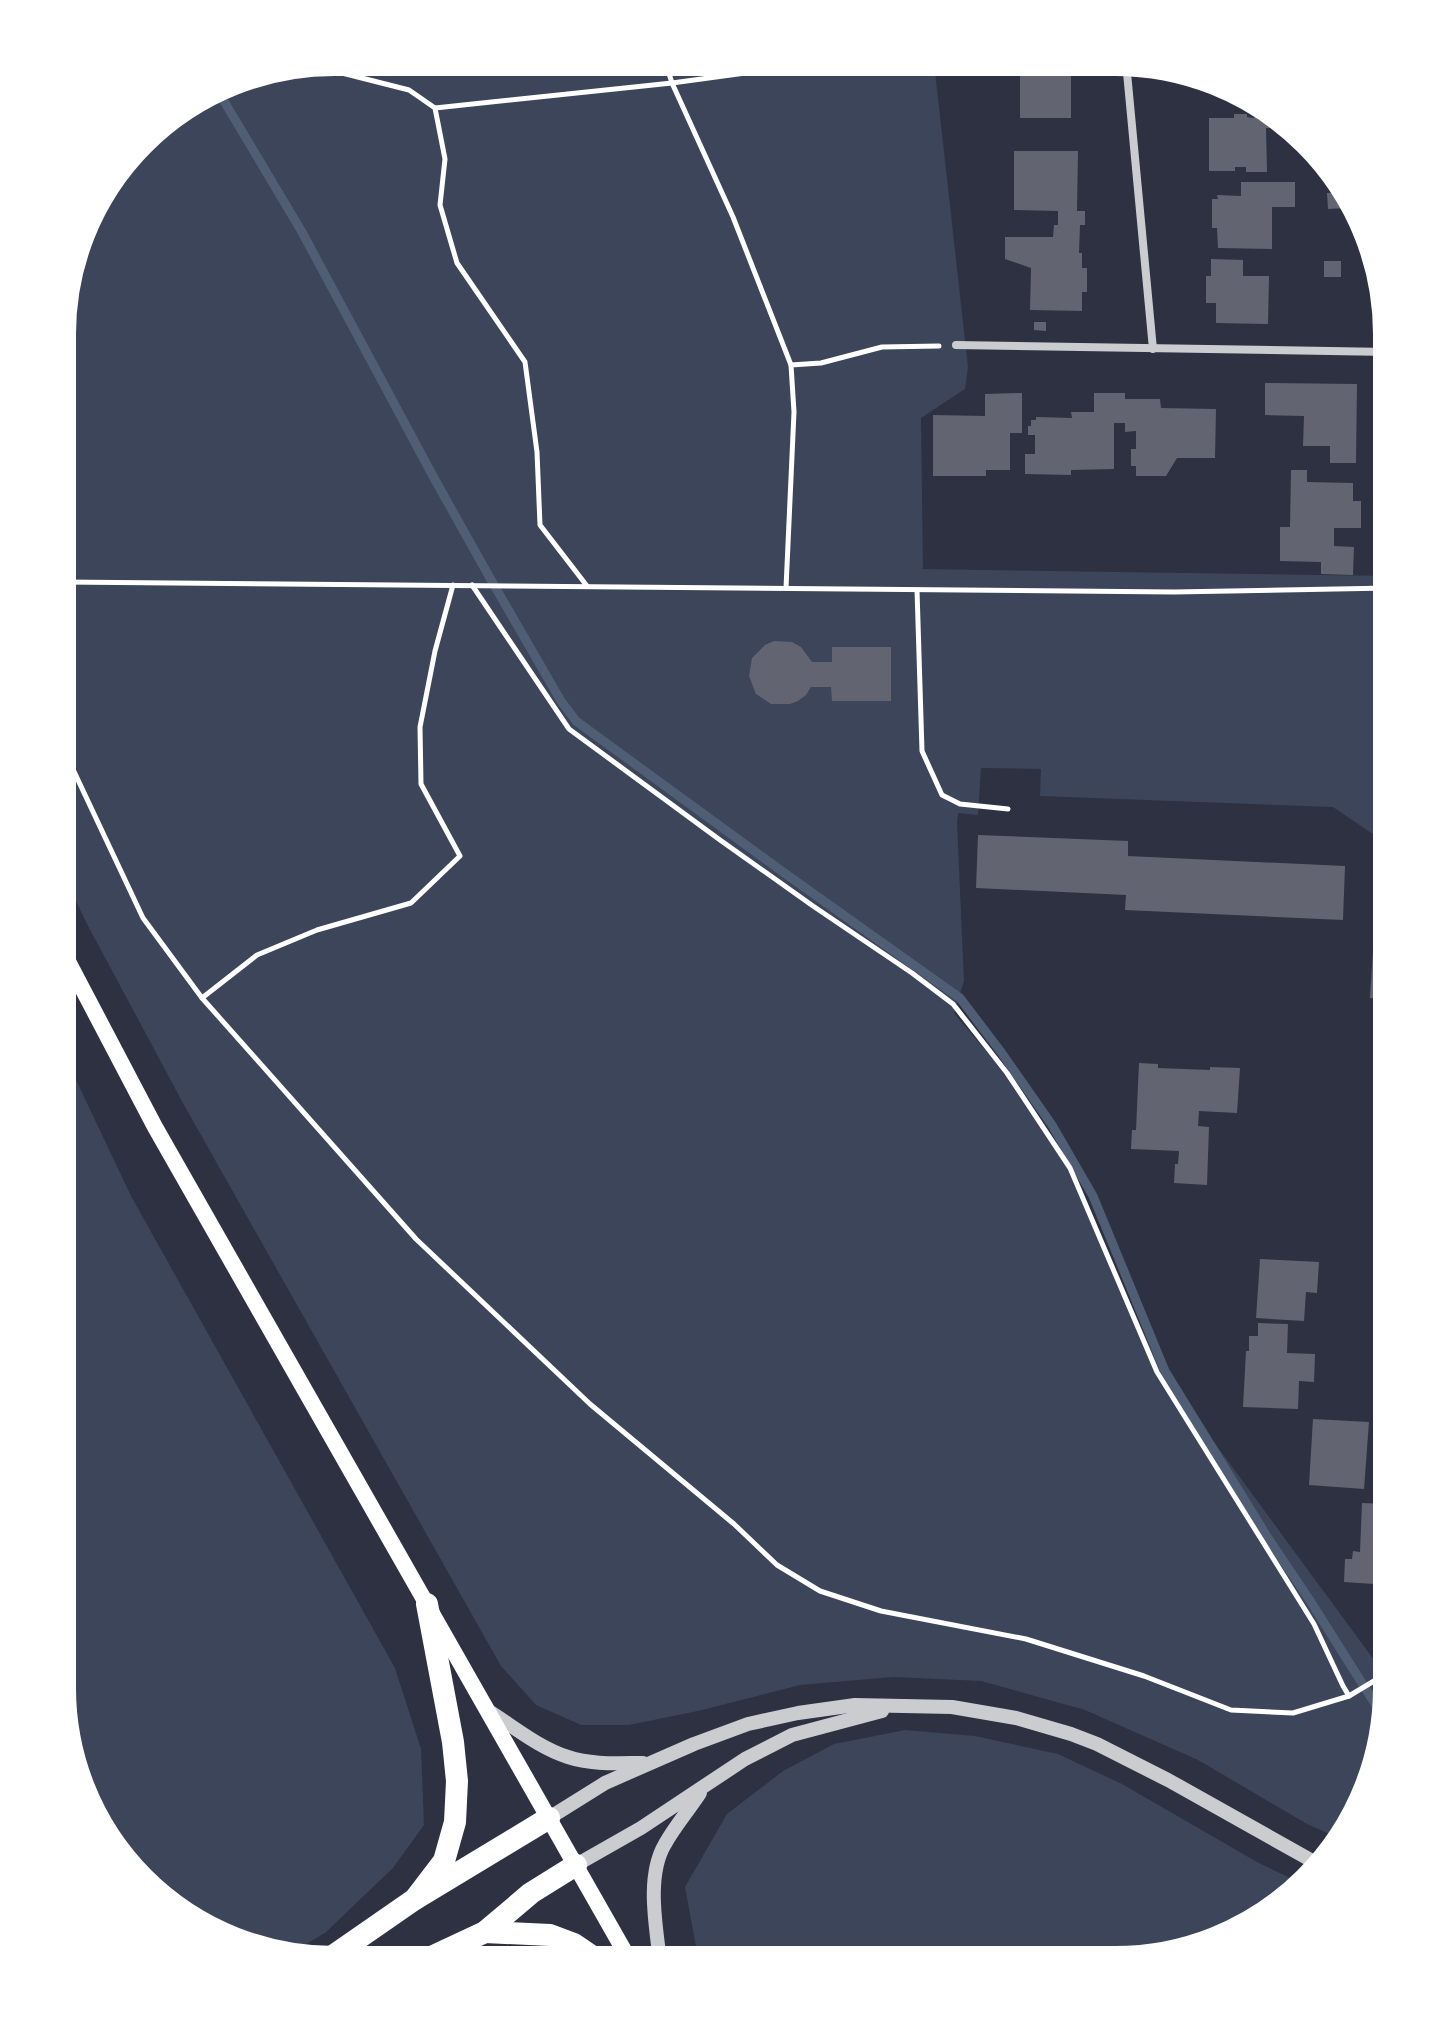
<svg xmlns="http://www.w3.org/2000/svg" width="1449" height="2022" viewBox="0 0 1449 2022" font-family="'Archivo Narrow',sans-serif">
  <rect width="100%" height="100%" fill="#2d3142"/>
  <g fill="#3c4559">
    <path d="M334,60l600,2 34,305 -3,22 -44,29 2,151 466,7v261l-18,-4 -38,-26 -293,-11 1,-27 -60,-1 -3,47 -20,-2 -1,10 7,158 -10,32 52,62 62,94 93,201 219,298 8,1v37l-45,134 -36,-16 -109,-64 -113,-50 -104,-29 -88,-4 -93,8 -102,26 -69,14h-48l-45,-20 -35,-39 -317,-561 -97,-181 -26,-54 1,-572 35,-100 57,-70 92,-53z"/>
    <path d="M61,1048l70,148 264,472 26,81 3,76 -31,43 -68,65 -38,22 -119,-49 -80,-97 -28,-121z"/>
    <path d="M905,1730l70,6 83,18 64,30 135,78 39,19 -60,53 -121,28 -414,-1 -4,-9 -12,-65 42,-73 56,-43 51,-27z"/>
  </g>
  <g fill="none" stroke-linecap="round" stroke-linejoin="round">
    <path stroke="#4f5d75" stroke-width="9" d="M218,91l84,141 132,246 56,100 71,123 15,20 207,151 177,126 41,54 51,73 41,71 72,175 103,167 41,61 75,119"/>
  </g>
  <g fill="#626471">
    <rect x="1020" y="62" width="51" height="56"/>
    <path d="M1254,105l29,14v9h-17l1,44h-21v-5h-11v4h-26v-53h25v-4h13v3l7,1z"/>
    <path d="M1014,151h64l-1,60h8v14h-5l-1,28h3v15h5v24h-5v19l-52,-1 1,-42 -26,-9v-22h48l1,-12h4v-14l-44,-1z"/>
    <path d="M1241,182h54v25h-23v42l-54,-1 -1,-20h-5v-29h6l-1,-4 24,1z"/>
    <path d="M1344,192l3,4v12l-19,1 -1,-16z"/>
    <path d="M1211,259l32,1v16h26l-1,48 -52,-1v-20h-10v-27h5z"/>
    <rect x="1324" y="261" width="17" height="16"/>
    <path d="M1034,322h12v9l-12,-1z"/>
    <path d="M1265,383l92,1 -1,79h-26v-17h-27l1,-30 -39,-1z"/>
    <path d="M1022,393v40h-12v37h-24v6h-53v-61l52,1v-22z"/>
    <path d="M1094,393h31v6h35l1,9 55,1 -1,49h-38l-11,18h-30v-10h-5v-17h5v-18l-11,1v-9h-11v46l-43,1v5l-46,-1v-20h10v-19h-7v-9h3v-6h5v-3l36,1 -1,-6h23z"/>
    <path d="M1291,470h16v12l46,1v18h8v27h-27v18l20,1 -1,28 -32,-1v-12l-41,-1v-34h10z"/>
    <path d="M774,641l18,1 9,5 11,15h20v-15h59v54h-59l-1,-14h-20l-5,8 -8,6 -8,3h-19l-15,-10 -7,-18 3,-18 13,-13z"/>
    <path d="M978,835l150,6v15l217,10 -2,54 -218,-10 1,-15 -150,-7z"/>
    <path d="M1374,936l15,1v62l-19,-1z"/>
    <path d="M1386,1013h3v61h-6z"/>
    <path d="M1139,1063l19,1v4l52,2v-3l30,1 -3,45 -38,-2 -1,15 11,1 -2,58 -33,-2 1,-19h3l1,-13 -48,-2 1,-19h4z"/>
    <path d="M1260,1259l59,3 -2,31 -11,-1 -2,29 -48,-3z"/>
    <path d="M1258,1323l30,1 -1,29 28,1 -1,28 -15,-1 -1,28 -55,-2 3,-56h3v-15h9z"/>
    <path d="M1313,1419l56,3 -5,67 -55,-4z"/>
    <path d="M1362,1503l26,1v81l-44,-3 1,-23h7l1,-8 7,1z"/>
  </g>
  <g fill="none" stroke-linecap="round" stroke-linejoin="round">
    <g stroke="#fff" stroke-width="5">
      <path d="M330,61l12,12 67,17 26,18 10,51 -5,46 17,58 68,99 12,90 3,73 47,61"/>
      <path d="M665,61l7,22 61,134 58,148 3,47 -8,176"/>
      <path d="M435,108l237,-25 162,-22"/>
      <path d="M791,365l30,-2 61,-16 57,-1"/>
      <path d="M62,582l1112,10 215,-4"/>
      <path d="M472,585l97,144 151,111 93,66 99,67 41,31 54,69 63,95 87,204 157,252 29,62 6,10"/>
      <path d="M917,590l5,161 20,44 18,9 48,5"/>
      <path d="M62,746l81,172 59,80 214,241 174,165 144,120 43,41 43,26 61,20 145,28 118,37 87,34 62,3 56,-17 25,-15 14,-1"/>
      <path d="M1383,835l2,-6 2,-260"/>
      <path d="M202,998l55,-43 60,-25 94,-27 49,-47 -39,-72 -1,-57 15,-76 18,-66"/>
    </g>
    <g stroke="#caccd0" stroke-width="8">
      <path d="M1126,62l27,287"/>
      <path d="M956,345l433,7"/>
      <path d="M1387,552l2,-125"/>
      <path d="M1377,848l5,27 7,6"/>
      <path d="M1380,1407l7,-116h2"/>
    </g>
    <g stroke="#caccd0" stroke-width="14">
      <path d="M487,1710c26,16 52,38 81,47 24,8 50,6 75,6"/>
      <path d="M549,1818l56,-35 89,-39 54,-20 50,-11 57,-8 97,2 64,11 55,16 26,10 71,36 148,83"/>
      <path d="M576,1865l65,-37 104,-69 47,-24 90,-24"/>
      <path d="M660,1961c-4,-35 -14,-85 5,-117 10,-18 24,-34 35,-51"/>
    </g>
    <path stroke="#fff" stroke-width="16" d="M61,948l94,179 475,834"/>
    <g stroke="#fff" stroke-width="22">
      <path d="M415,1899l29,-38 11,-39 2,-41 -4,-39 -26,-138"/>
      <path d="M485,1932l65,3 24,9 25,17"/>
      <path d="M327,1960l88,-61 134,-81"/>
      <path d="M425,1960l60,-28 46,-39 45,-28"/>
    </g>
  </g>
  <path d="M0 0H1449V2022H0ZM334 74H1115A260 260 0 0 1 1375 334V1688A260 260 0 0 1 1115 1948H334A260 260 0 0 1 74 1688V334A260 260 0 0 1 334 74Z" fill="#fff" fill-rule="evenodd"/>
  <path fill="none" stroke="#fff" stroke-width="4" d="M334 74H1115A260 260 0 0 1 1375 334V1688A260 260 0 0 1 1115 1948H334A260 260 0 0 1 74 1688V334A260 260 0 0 1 334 74Z"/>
</svg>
